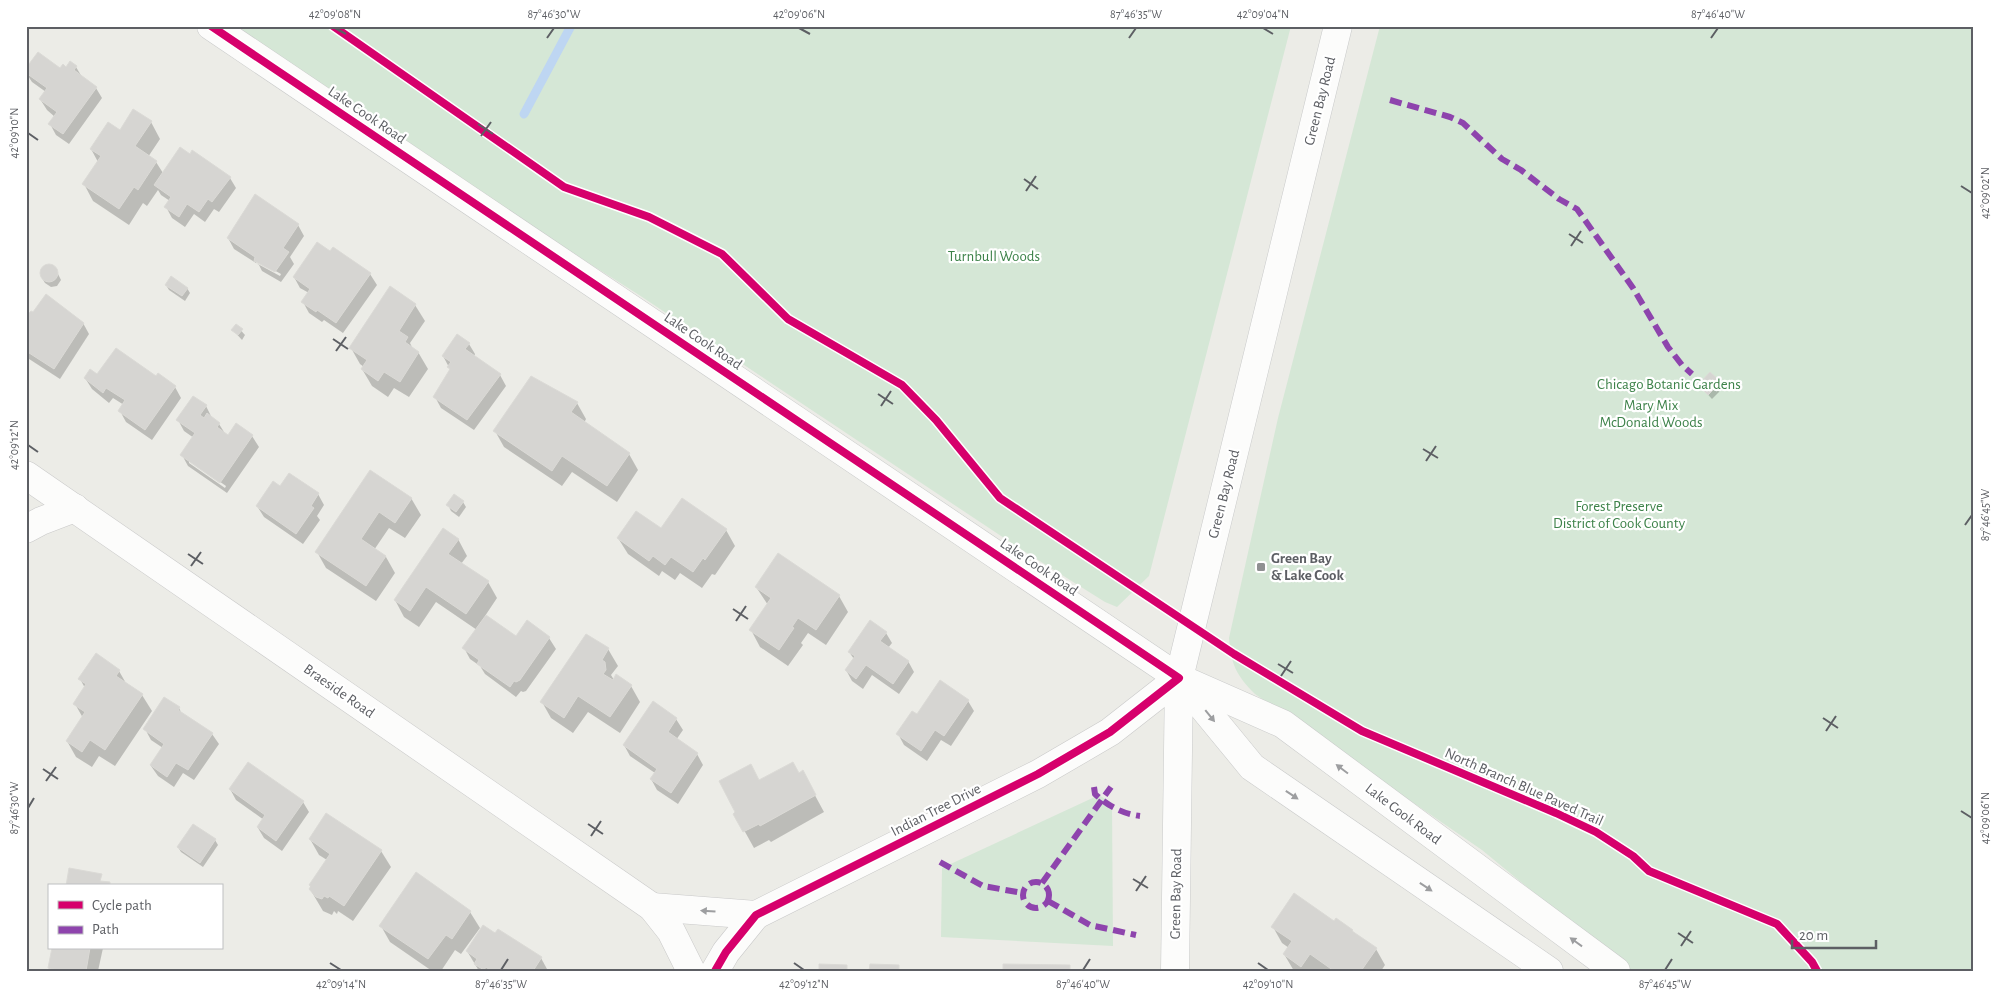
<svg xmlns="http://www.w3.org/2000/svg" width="1999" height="997" viewBox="0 0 1999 997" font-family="'Alegreya Sans',sans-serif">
  <rect width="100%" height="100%" fill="#ecece7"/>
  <g fill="#d5e7d6">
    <path d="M226,26h1065l-142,550 -32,31 -12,-5 -86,-54 -383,-255 -242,-153z"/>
    <path d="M1380,26h593v945h-344l-147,-121 -227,-156c-19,-19 -24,-30 -26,-56l49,-220z"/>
    <path d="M1099,795l13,8 1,143 -172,-9 1,-69z"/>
  </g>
  <g fill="#0003" fill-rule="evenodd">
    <path d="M76,67l6,10 14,11 6,10 -33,46 -13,-9 -6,-11 5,-7 -8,-7 -7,-11 6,-7 -14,-10 -6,-9 34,-3z"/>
    <path d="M151,122l9,17 -12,18 8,5 7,11 67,5 6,10 -17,24 -5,-3 -9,13 -11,-8 -9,13 -13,-9 -6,-11 4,-6 -9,-6 -3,-5 -11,16 -4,-3 -14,22 -36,-24 -9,-17 14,-22 -7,-13 29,-18z"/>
    <path d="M298,225l6,11 -14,21 4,7 -13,18 -19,-11 -3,-6 -25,-16 -6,-11zM256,260l25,14 -1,2 -24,-13z"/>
    <path d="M334,248l36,26 7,11 -34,48 -19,-13 -2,2 -13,-9 -6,-11 6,-9 -9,-5 -6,-11 36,-24z"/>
    <path d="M50,265l5,3 6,12 -4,6 -6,1 -6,-4 -3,-5 -1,-7 3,-5z"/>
    <path d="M166,285l21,3 3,5 -5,8 -16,-11z"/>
    <path d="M415,305l10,16 -15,22 3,6 5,3 10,17 -19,28 -15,-9 -6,9 -16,-11 -10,-17 2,-2 -4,-3 -9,-16z"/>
    <path d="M26,314l57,9 6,11 -29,45 -34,-22z"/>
    <path d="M236,325l9,10 -3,5 -9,-10z"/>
    <path d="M469,344l6,10 -1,3 26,18 6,11 -32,44 -33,-22 -6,-11 16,-26 -8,-15z"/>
    <path d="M98,376l58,2 19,9 6,11 -29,42 -26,-18 -6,-11 4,-6 -11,-7 -4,5 -17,-14 -7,-11z"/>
    <path d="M1720,383l3,5 -11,11 -13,-14z"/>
    <path d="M193,398l13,8 6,12 7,6 7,11 2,1h24l7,11 -32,46 -39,-27 -6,-11 12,-17 -10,-7 -6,-11zM189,460l37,26 -1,2 -36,-25z"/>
    <path d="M577,403l9,16 -2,4 45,31 9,16 -21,32 -45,-30 -10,14 -58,-39 -9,-16z"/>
    <path d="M371,472l40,26 10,17 -16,23 -16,-10 -15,22 12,7 9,16 -19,28 -50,-33 -9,-16z"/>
    <path d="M281,487l37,7 6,11 -7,11 3,4 -17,24 -39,-27 -7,-11z"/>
    <path d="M463,502l3,5 -7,10 -8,-6 -3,-6z"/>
    <path d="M661,530h65l9,16 -20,29 -3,-1 -10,14 -22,-15 -5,7 -13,-9 -3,5 -31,-22 -10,-16z"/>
    <path d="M458,539l9,17 -6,8 27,18 9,16 -12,18 31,22h33l7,11 -30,42 -3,1 -2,-1 -5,6 -31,-23 -5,-8 -10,-7 -6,-11 13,-18 -41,-28 -17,25 -15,-10 -9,-17z"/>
    <path d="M756,587l83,9 9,16 -22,33 -18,-12 -7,10 2,2 -15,21 -28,-19 -9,-17 17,-25z"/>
    <path d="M886,633l6,10 -4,5 20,13 6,11 -15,22 -27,-19 -9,14 -11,-8 -6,-11 8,-11 -5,-7z"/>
    <path d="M587,635l21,14 10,17 -7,9 3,5 17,6 9,16 -20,31 -32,-21 -15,21 -22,-15 -9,-16z"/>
    <path d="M96,655l23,16 8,14 15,10 10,16 -37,55 -16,-10 -7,11 -16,-10 -9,-16 16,-23 -8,-14 10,-16 -5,-9z"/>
    <path d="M968,701l6,10 -23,35 -10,-6 -14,21 -23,-16 -6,-11 19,-18z"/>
    <path d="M653,703l23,16 7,11 -7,10 21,14 6,11 -25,39 -21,-14 -6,-11 4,-6 -25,-17 -6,-11z"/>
    <path d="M179,708l3,6 30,20 7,10 -25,36 -11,-7 -9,14 -16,-11 -7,-10 12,-18 -12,-8 -6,-11z"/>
    <path d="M799,774l12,14 13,24 -53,30 -2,-2 -15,8 -19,-34 24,-33z"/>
    <path d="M230,789l73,13 6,10 -27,39 -18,-13 -6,-10 6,-8 -28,-20z"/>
    <path d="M326,815l55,36 10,16 -38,54 -15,-10 -1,3 -3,-3 -2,4 -9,-4 -13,-22v-4l17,-25 -8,-5 -9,-16z"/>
    <path d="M215,840l3,5 -15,22 -22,-15 -3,-5z"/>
    <path d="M470,912l10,16 -19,26 -6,-4 -14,21h-9l-42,-29 -9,-16z"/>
    <path d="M1334,923l18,7 3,5 21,14 9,16 -4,6h-59l-3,-2 -1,2h-24l-10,-17 5,-6 -7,-5 -9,-16z"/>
    <path d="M53,948h50l-5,23h-47l-2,-3z"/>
    <path d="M467,951l74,7 6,11 -1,2h-67z"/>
  </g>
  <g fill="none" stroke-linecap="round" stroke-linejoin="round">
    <path stroke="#bed6f2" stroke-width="9" d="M524,114l47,-88"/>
  </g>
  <g fill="#d6d5d2" stroke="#dbdad6">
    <path d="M38,52l22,16 3,-4 3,3 4,-6 7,5 -3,4 23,17 -34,47 -15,-10 9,-12 -18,-13 8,-11 -21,-15v-5z"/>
    <path d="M133,109l19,12 -17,25 22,15 -19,29 -4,-3 -15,22 -37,-25 19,-28 -11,-7 18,-27 12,8z"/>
    <path d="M180,147l10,7 2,-4 39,27 -19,25 -4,-3 -9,13 -12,-8 -8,13 -15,-10 7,-10 -17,-12z"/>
    <path d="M255,194l44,30 -16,24 6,4 -14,20 -21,-11 1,-4 -28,-19z"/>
    <path d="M317,242l13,9 3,-4 38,26 -35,50 -19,-13 -1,2 -15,-10 9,-13 -17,-12z"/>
    <circle cx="49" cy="273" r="9"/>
    <path d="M171,276l17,12 -6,8 -17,-11z"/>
    <path d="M390,286l26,18 -17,27 9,6 -3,5 14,10 -19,30 -16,-10 -6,9 -17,-12 6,-9 -18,-12z"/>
    <path d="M46,294l38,29 -30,46 -28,-18v-38l2,1 3,-3 2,1z"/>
    <path d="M236,324l7,5 -5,6 -7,-5z"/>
    <path d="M457,334l13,9 -5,6 36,25 -34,46 -34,-23 17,-28 -3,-2 4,-5 -9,-6z"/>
    <path d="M116,348l40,28 2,-3 18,13 -31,44 -27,-19 7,-11 -19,-12 -3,5 -19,-15 6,-9 7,5z"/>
    <path d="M1710,372l11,10 -13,13 -10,-10z"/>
    <path d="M531,376l47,26 -7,10 59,41 -23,33 -45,-30 -10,15 -59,-40z"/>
    <path d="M193,396l14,9 -7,10 4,3 3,-5 13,10 -3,4 11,8 8,-12 17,12 -33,48 -40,-28 15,-22 -19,-13z"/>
    <path d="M370,470l42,28 -17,25 -16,-11 -18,27 25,17 -20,30 -51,-34z"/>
    <path d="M289,473l30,20 -8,13 3,2 -18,26 -40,-28 17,-25 7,5z"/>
    <path d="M454,494l10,7 -8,11 -10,-7z"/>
    <path d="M682,498l45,31 -22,31 -2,-2 -10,14 -22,-15 -6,8 -12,-9 -4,5 -32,-23 19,-27 25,17z"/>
    <path d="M443,528l16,11 -11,15 41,27 -23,33 -40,-27 -16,24 -16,-11z"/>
    <path d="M778,553l62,42 -24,35 -18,-12 -6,9 2,1 -15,22 -30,-20 22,-32 -16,-11z"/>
    <path d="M486,615l30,21 11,-16 23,17 -30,43 -4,2 -2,-1 -4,6 -33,-23 2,-4 -17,-12z"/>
    <path d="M870,620l17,12 -7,9 29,20 -16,23 -27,-19 -10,14 -11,-9 10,-14 -7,-4z"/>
    <path d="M586,634l23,14 -7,12 3,2 1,8 -3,4 10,6 3,-6 16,11 -22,32 -32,-21 -14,22 -24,-16z"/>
    <path d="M96,653l24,17 -4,6 27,18 -38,56 -15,-10 -8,12 -16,-11 19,-29 -12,-8 13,-20 -8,-5z"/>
    <path d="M940,680l29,20 -25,36 -9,-6 -14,21 -25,-17 16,-23 5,3z"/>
    <path d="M164,697l16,10 -2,3 35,23 -25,37 -12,-7 -9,14 -17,-12 14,-21 -21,-15z"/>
    <path d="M653,701l24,17 -9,14 30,21 -27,40 -21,-14 7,-10 -34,-24z"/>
    <path d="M248,762l56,39 -28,40 -19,-14 8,-12 -36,-26z"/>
    <path d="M793,762l6,11 4,-3 13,25 -56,31 -1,-2 -16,8 -10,-18 2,-2 -16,-31 32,-17 8,16z"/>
    <path d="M326,813l56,37 -38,56 -15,-10 -1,2 -4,-2 -2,3 -6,-2 -7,-8 2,-3 -2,-1 21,-31 -21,-15z"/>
    <path d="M193,824l23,15 -16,24 -23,-16z"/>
    <path d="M69,868l33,6 -2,7 10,1v4h-44z"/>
    <path d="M416,872l55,39 -19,28 -6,-4 -18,24 -49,-33z"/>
    <path d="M1294,893l40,28 2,-3 17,12 -1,1 25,17 -16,23h-27l-24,-17 -9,13 -18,-13 9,-13 -21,-14z"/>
    <path d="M483,925l12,8 3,-4 44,28 -9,14h-42l-5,-4 -2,3 -10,-6 3,-5 -11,-8z"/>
    <path d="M52,948h38l-4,23h-24l-14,-3z"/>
    <path d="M819,964l28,1v6h-28z"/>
    <path d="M870,964l29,1v6h-30z"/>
    <path d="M1003,964l67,1v6h-67z"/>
  </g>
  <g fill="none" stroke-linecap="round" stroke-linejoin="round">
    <defs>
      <g id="street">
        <path d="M26,475l626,432 19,24 20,40"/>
        <path d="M26,529l15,-8 34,-13"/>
        <path d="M652,907l104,8"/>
        <path d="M715,971l11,-19 30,-37 282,-141 72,-42 69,-54"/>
      </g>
      <g id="secondary">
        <path d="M211,26l968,652 104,46 333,247"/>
        <path d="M1183,683l69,84 297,204"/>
        <path d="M1175,971l4,-293 159,-652"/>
      </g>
    </defs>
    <use href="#street" stroke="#c9c9c9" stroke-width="29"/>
    <use href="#secondary" stroke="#c9caca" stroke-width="29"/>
    <use href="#street" stroke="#fcfcfb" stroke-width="28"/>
    <use href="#secondary" stroke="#fcfcfb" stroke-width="28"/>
    <g stroke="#8e44ad" stroke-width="6" stroke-dasharray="12 6" stroke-linecap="butt">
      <path d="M1390,100l60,17 13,6 39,36 19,11 38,29 18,10 56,79 35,59 14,18 10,9"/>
      <path d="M1094,787l1,7c13,12 28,20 45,22"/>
      <path d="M940,862l43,24 40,7"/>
      <circle cx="1036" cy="895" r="13"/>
      <path d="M1042,883l69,-96"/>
      <path d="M1048,901l42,24 46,10"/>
    </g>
    <defs>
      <g id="cycleway">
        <path d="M211,26l968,652 -69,54 -72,42 -282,141 -30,37 -11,19"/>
        <path d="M333,26l231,161 85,30 73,37 66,65 114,66 34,35 64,78 234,156 128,77 194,82 40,19 37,24 16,15 128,53 35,38 5,9"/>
      </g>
    </defs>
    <use href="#cycleway" stroke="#fff" stroke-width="11"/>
    <use href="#cycleway" stroke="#d6006c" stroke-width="8"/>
  </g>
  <defs><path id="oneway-solid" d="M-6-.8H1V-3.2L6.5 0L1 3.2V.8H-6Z" transform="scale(1.25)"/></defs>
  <g fill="#9d9ea0">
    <use href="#oneway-solid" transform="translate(1210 716) rotate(51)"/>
    <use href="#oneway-solid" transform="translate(1342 769) rotate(-143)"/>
    <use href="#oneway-solid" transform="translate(1292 795) rotate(34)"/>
    <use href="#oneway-solid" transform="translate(1426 887) rotate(34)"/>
    <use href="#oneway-solid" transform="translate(708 911) rotate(-176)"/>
    <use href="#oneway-solid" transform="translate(1576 942) rotate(-144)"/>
  </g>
  <path fill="none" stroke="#5d5f64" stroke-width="2" d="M335,28l11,6M799,28l11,6M1263,28l10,6M547,38l7,-10M1129,38l7,-10M1711,38l7,-10M478,124l15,10M28,133l10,7M481,136l10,-14M1024,179l14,10M1961,186l11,7M1026,191l10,-15M1569,234l14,9M1571,246l10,-15M333,339l15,10M336,351l10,-14M878,394l15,10M881,406l10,-15M28,445l10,7M1423,449l15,9M1426,461l10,-15M1965,525l7,-10M188,554l15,10M191,566l10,-14M733,609l15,10M736,621l10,-15M1278,664l15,9M1281,676l10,-15M1823,718l15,10M1826,731l10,-15M43,769l15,10M46,781l10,-14M28,808l6,-10M1961,811l11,7M588,824l15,10M591,836l10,-15M1133,879l15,9M1136,891l10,-15M1678,933l15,10M1681,946l10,-15M330,963l11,7M794,963l10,7M1258,963l10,7M501,970l7,-11M1083,970l7,-11M1665,970l7,-11"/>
  <rect fill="#8f9092" stroke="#fff" stroke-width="2" x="1256" y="562" width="10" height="10" rx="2.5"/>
  <g text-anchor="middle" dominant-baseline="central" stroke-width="4.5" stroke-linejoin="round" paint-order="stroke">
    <g font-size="15" fill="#5d5f64" stroke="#fff">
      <text transform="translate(1320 101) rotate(-76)">Green Bay Road</text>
      <text transform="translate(367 115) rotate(34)">Lake Cook Road</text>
      <text transform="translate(703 341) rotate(34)">Lake Cook Road</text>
      <text transform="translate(1224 494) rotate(-76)">Green Bay Road</text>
      <text transform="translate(1039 567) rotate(34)">Lake Cook Road</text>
      <text transform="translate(339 691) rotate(35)">Braeside Road</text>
      <text transform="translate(1524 787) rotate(24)">North Branch Blue Paved Trail</text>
      <text transform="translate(936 810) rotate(-27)">Indian Tree Drive</text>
      <text transform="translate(1403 814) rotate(37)">Lake Cook Road</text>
      <text transform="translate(1176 894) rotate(-89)">Green Bay Road</text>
    </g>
    <g font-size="15" fill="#3d8249" stroke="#fff">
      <text x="994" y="256">Turnbull Woods</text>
      <text x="1669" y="384">Chicago Botanic Gardens</text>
      <text x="1651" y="405">Mary Mix<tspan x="1651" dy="17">McDonald Woods</tspan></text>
      <text x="1619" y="506">Forest Preserve<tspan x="1619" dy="17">District of Cook County</tspan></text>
    </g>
    <g font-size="15" font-weight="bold" fill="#5d5f64" stroke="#fff" text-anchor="start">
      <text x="1271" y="558">Green Bay<tspan x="1271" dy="17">&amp; Lake Cook</tspan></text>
    </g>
  </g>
  <rect width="1999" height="997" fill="none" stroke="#ffffff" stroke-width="55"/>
  <rect x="48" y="884" width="175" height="65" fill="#ffffff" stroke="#bebfc1"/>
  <rect x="58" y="901" width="25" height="8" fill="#d6006c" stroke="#bebfc1"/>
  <text x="92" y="910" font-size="15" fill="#5d5f64">Cycle path</text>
  <rect x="58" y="926" width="25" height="8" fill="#8e44ad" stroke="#bebfc1"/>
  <text x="92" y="934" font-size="15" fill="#5d5f64">Path</text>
  <path d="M1792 940v8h84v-8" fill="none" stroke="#5d5f64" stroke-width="2.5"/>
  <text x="1799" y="940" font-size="15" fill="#5d5f64" stroke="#ffffff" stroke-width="4" paint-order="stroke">20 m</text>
  <rect x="28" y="28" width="1944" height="942" fill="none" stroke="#5d5f64" stroke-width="2"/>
  <g font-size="12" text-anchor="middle" fill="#5d5f64">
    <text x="335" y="18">42°09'08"N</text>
    <text x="554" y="18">87°46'30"W</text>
    <text x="799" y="18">42°09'06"N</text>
    <text x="1136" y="18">87°46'35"W</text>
    <text x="1263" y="18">42°09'04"N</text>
    <text x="1718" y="18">87°46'40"W</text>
    <text transform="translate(14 133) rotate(-90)" y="4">42°09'10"N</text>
    <text transform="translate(1985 193) rotate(-90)" y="4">42°09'02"N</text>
    <text transform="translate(14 445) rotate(-90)" y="4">42°09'12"N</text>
    <text transform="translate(1985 515) rotate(-90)" y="4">87°46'45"W</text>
    <text transform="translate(14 808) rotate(-90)" y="4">87°46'30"W</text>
    <text transform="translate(1985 818) rotate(-90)" y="4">42°09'06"N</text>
    <text x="341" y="988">42°09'14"N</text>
    <text x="501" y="988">87°46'35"W</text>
    <text x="804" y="988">42°09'12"N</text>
    <text x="1083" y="988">87°46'40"W</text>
    <text x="1268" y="988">42°09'10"N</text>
    <text x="1665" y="988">87°46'45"W</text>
  </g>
</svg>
